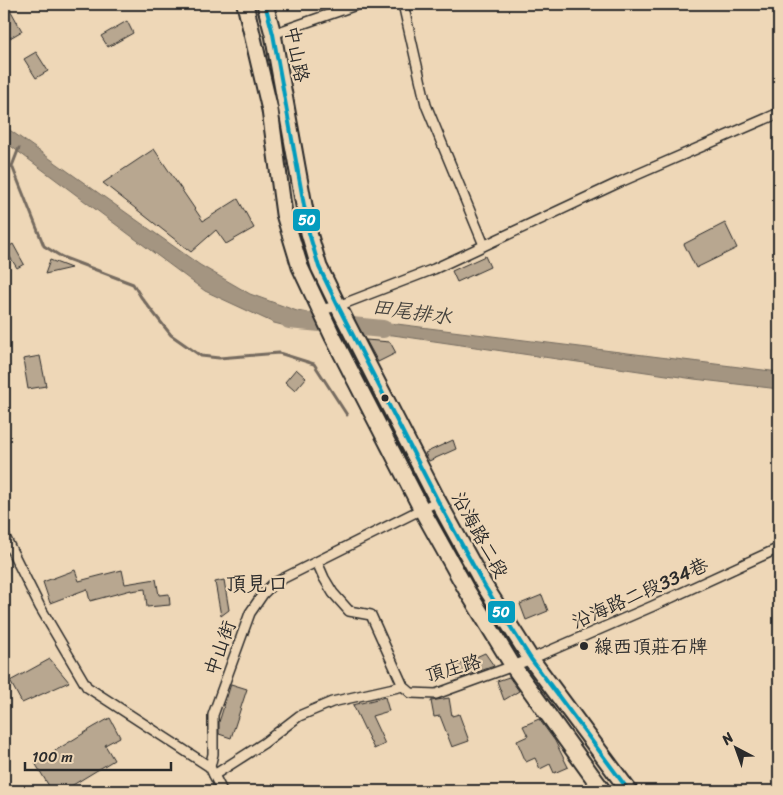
<svg xmlns="http://www.w3.org/2000/svg" width="783" height="795" viewBox="0 0 783 795" font-family="Sriracha,'LXGW WenKai TC',sans-serif">
  <rect width="100%" height="100%" fill="#eed7b7"/>
  <filter id="ink" filterUnits="userSpaceOnUse"><feTurbulence type="fractalNoise" baseFrequency=".02" numOctaves="2"/><feDisplacementMap in="SourceGraphic" scale="10" xChannelSelector="R" yChannelSelector="G"/><feConvolveMatrix kernelMatrix="1 2 1 2 8 2 1 2 1" color-interpolation-filters="sRGB"/></filter>
  <g filter="url(#ink)">
    <g fill="#a49581" stroke="#746b5f">
      <path d="M4,126l196,139 50,29 47,17 11,2 8,16 -22,-1 -20,-5 -69,-32 -201,-150z"/>
      <path d="M357,319l422,53v17l-85,-10 -301,-44 -30,-2z"/>
    </g>
    <g fill="none" stroke-linecap="round" stroke-linejoin="round">
      <path stroke="#746b5f" stroke-width="3" d="M19,148l-7,18 32,80 18,11 71,27 8,13 30,38 30,21 18,2 60,-5 35,11 33,51"/>
      <path stroke="#a49581" stroke-width="18" d="M289,320l94,9"/>
    </g>
    <g fill="#b8a790" stroke="#2b2b2b">
      <path d="M4,4h3l15,27 -12,7 -6,-11z"/>
      <path d="M127,21l6,12 -25,14 -7,-11z"/>
      <path d="M36,52l12,19 -12,7 -12,-19z"/>
      <path d="M154,149l49,72 35,-22 16,29 -28,16 -10,-14 -25,22 -88,-69z"/>
      <path d="M725,223l12,25 -41,20 -12,-24z"/>
      <path d="M13,244l11,20 -7,4 -12,-19z"/>
      <path d="M485,256l5,11 -33,15 -5,-11z"/>
      <path d="M50,260l21,8 -26,6z"/>
      <path d="M366,340l24,2 6,11 -18,9z"/>
      <path d="M40,356l6,30 -18,3 -5,-30z"/>
      <path d="M296,369l10,9 -11,13 -10,-9z"/>
      <path d="M453,440l3,9 -27,12 -4,-8z"/>
      <path d="M75,570l4,11 43,-11 3,14 31,-5 3,16 10,-1 1,11 -23,2 -2,-18 -14,2v-1l-41,11 -3,-12 -37,14 -7,-21z"/>
      <path d="M224,580l5,30 -8,6 -6,-34z"/>
      <path d="M542,595l6,16 -22,9 -6,-16z"/>
      <path d="M485,653l9,13 -33,12 -5,-12z"/>
      <path d="M50,659l19,23 -47,21 -12,-22z"/>
      <path d="M509,677l10,14 -15,9 -7,-19z"/>
      <path d="M231,684l16,5 -16,49 -12,-4v-12z"/>
      <path d="M385,697l4,14 -17,5 13,28 -11,5 -21,-44z"/>
      <path d="M449,698l3,18 7,-2 10,27 -17,6 -12,-31 -6,1 -3,-16z"/>
      <path d="M110,718l10,19 -15,8 9,15 -51,31h-11l-17,-28 59,-36z"/>
      <path d="M539,719l16,22 13,26 -14,6 -4,-9 -10,5 -5,-11 -9,4 -9,-21 11,-5 -5,-10z"/>
    </g>
    <g fill="none" stroke-linecap="round" stroke-linejoin="round">
      <defs>
        <g id="minor">
          <path d="M403,4l23,101 58,140"/>
          <path d="M273,34l86,-30"/>
          <path d="M320,310l18,-4 96,-37 186,-87 159,-69"/>
          <path d="M4,535l36,72 47,80 123,80"/>
          <path d="M317,562l7,16 9,15 16,18 22,4 32,71 8,7 25,1 77,-28 18,-7 122,-53 126,-58"/>
          <path d="M214,775l50,-32 35,-27 33,-14 71,-16"/>
          <path d="M222,791l-12,-24 3,-13v-39l9,-25 28,-77 13,-19 11,-11 164,-82"/>
        </g>
        <g id="primary">
          <path d="M245,4l25,106 14,104 16,53 33,70 89,173 44,79 47,77 90,125"/>
          <path d="M265,4l8,30 36,199 10,34 19,39 100,195 46,84 47,74 98,132"/>
        </g>
      </defs>
      <use href="#minor" stroke="#2b2b2b" stroke-width="12"/>
      <use href="#primary" stroke="#2b2b2b" stroke-width="19"/>
      <use href="#minor" stroke="#eed7b7" stroke-width="9"/>
      <use href="#primary" stroke="#eed7b7" stroke-width="15"/>
      <defs>
        <path id="bus-1" d="M265,4l8,30 36,199 10,34 19,39 100,195 46,84 47,74 98,132"/>
      </defs>
      <use href="#bus-1" stroke="#eed7b7" stroke-width="8"/>
      <use href="#bus-1" stroke="#049cbe" stroke-width="4"/>
    </g>
  </g>
  <g fill="#2b2b2b" stroke="#eed7b7" stroke-width="2">
    <circle cx="385" cy="398" r="4.5"/>
    <circle cx="584" cy="646" r="5"/>
  </g>
  <g text-anchor="middle" dominant-baseline="central" stroke-width="4.5" stroke-linejoin="round" paint-order="stroke">
    <g font-size="19" fill="#2b2b2b" stroke="#eed7b7">
      <text transform="translate(297 54) rotate(79)">中山路</text>
      <text transform="translate(480 535) rotate(61)">沿海路二段</text>
      <text transform="translate(640 593) rotate(-24)">沿海路二段334巷</text>
      <text transform="translate(220 648) rotate(-70)">中山街</text>
      <text transform="translate(453 668) rotate(-16)">頂庄路</text>
    </g>
    <g font-size="19" fill="#2b2b2b" stroke="#eed7b7" text-anchor="start">
      <text x="594" y="646">線西頂莊石牌</text>
    </g>
    <g font-size="20" font-style="italic" fill="#494640" stroke="#eed7b7">
      <text transform="translate(412 312) rotate(8)">田尾排水</text>
    </g>
    <g font-size="21" fill="#2b2b2b" stroke="#eed7b7">
      <text x="257" y="584">頂見口</text>
    </g>
  </g>
  <g stroke="#eed7b7" stroke-width="2">
    <rect x="292" y="208" width="29" height="24" rx="5" fill="#049cbe"/>
    <rect x="487" y="600" width="29" height="24" rx="5" fill="#049cbe"/>
  </g>
  <g font-size="14" text-anchor="middle" font-weight="bold" fill="#fff">
    <text x="307" y="225">50</text>
    <text x="501" y="617">50</text>
  </g>
  <rect width="783" height="795" fill="none" stroke="#eed7b7" stroke-width="20"/>
  <rect x="10" y="10" width="763" height="775" fill="none" stroke="#2b2b2b" stroke-width="2" filter="url(#ink)"/>
  <g transform="translate(736 748) rotate(319)" stroke="#eed7b7" stroke-width="4" paint-order="stroke">
  <path d="M0-4L9 19L0 12L-9 19Z" fill="#2b2b2b"/>
  <text y="-8" font-size="14" font-weight="bold" text-anchor="middle" fill="#2b2b2b">N</text>
  </g>
  <path d="M25 762v8h146v-8" fill="none" stroke="#2b2b2b" stroke-width="2.5"/>
  <text x="32" y="762" font-size="15" fill="#2b2b2b" stroke="#eed7b7" stroke-width="4" paint-order="stroke">100 m</text>
</svg>
